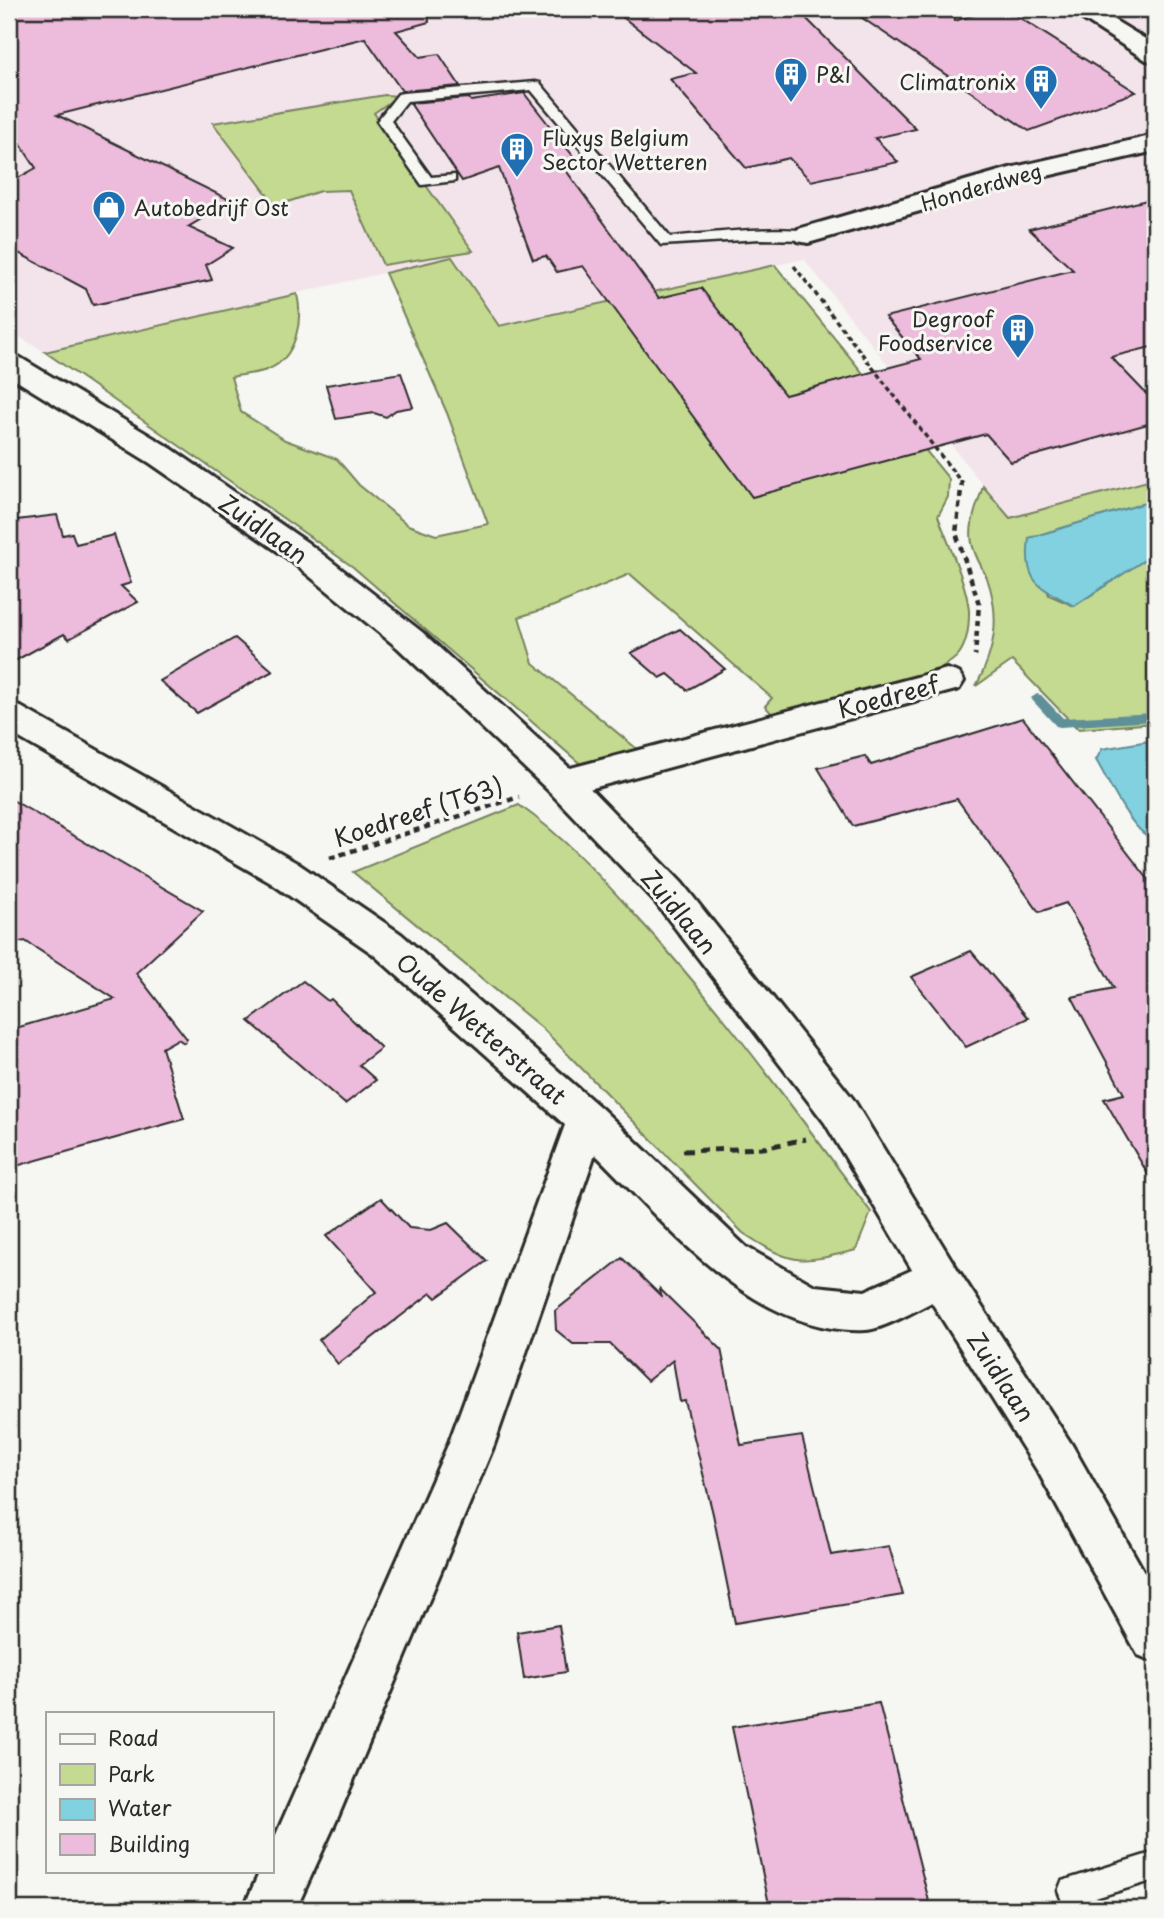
<svg xmlns="http://www.w3.org/2000/svg" width="1164" height="1918" viewBox="0 0 1164 1918" font-family="'Playpen Sans',sans-serif">
  <rect width="100%" height="100%" fill="#f6f6f2"/>
  <filter id="ink" filterUnits="userSpaceOnUse"><feTurbulence type="fractalNoise" baseFrequency=".0143" numOctaves="2"/><feDisplacementMap in="SourceGraphic" scale="14" xChannelSelector="R" yChannelSelector="G"/><feConvolveMatrix kernelMatrix="1 2 1 2 8 2 1 2 1" color-interpolation-filters="sRGB"/></filter>
  <g filter="url(#ink)">
    <path fill="#f3e4eb" d="M9,9h1146v470l-146,39 -205,-259 -306,67 -46,-69 -407,95 -36,-21z"/>
    <g fill="#c3da90" stroke="#77825e" stroke-width="2">
      <path d="M385,95l13,1 -24,17 99,138 -90,14 -34,-75 -29,1 -44,15 -63,-83z"/>
      <path d="M452,257l47,69 276,-61 174,214 -1,18 -10,19c9,24 31,74 31,97 0,14 -2,30 -10,41 -20,28 -150,51 -187,60l-7,-8 7,-8 -142,-124 -76,32 -35,11 14,46 104,86 -53,18 -231,-200 -308,-215 252,-58c6,26 0,63 -28,75 -11,5 -26,5 -38,8l10,35 44,28 52,19 22,26 49,40 28,10 52,-11 -41,-111 -62,-140z"/>
      <path d="M1155,479v21l-126,38 20,57 25,11 81,-53v170l-77,6 -66,-68 -36,25c19,-35 25,-69 11,-108 -5,-11 -13,-23 -15,-35 -4,-19 6,-39 11,-57l27,32z"/>
      <path d="M519,805c44,31 80,70 116,110 86,93 160,196 236,297l-15,38c-57,14 -62,16 -113,-17l-200,-204 -190,-157z"/>
    </g>
    <g fill="#82d1e0" stroke="#5f8f98" stroke-width="2">
      <path d="M1155,500v53l-81,53c-35,-20 -51,-22 -45,-68z"/>
      <path d="M1155,740v99c-22,-3 -47,-59 -59,-79l6,-11z"/>
    </g>
    <g fill="none" stroke-linecap="round" stroke-linejoin="round">
      <path fill="#5f8f98" fill-rule="evenodd" d="M1037,694l4,1 22,23 92,-5v8l-95,6 -4,-1 -23,-25 -2,-3z"/>
    </g>
    <g fill="#edbbdb" stroke="#2b2b2b" stroke-width="2">
      <path d="M9,9h419l1,13 -33,9 24,26 19,-3 21,32 -58,5 -37,-53 -308,77 175,86 -44,26 45,21 -27,17 6,15 -119,25 -7,-16 -77,-41v-65l27,-15 -27,-41z"/>
      <path d="M612,9h185l119,120 -41,9 23,24 -87,19 -22,-23 -43,10 -76,-89 26,-6z"/>
      <path d="M849,9h104l2,12 37,-12h14l130,83 -107,39z"/>
      <path d="M524,93l56,72 -15,4 94,129 42,-10 84,107 136,-36 -36,-42 188,-47 -44,-41 126,-31v148l-44,11 44,46v19l-144,40 -25,-28 -234,63 -169,-231 -26,6 -11,-16 -13,3 -34,-91 -37,13 -52,-78 59,-5 2,3z"/>
      <path d="M401,373l12,34 -17,3 -10,7 -12,-4 -38,6 -10,-34z"/>
      <path d="M57,515l6,20 9,-2 4,11 38,-9 17,48 -10,3 17,16 -69,37 -5,-5 -55,30v-143z"/>
      <path d="M680,629l45,40 -38,21 -19,-16 -8,4 -29,-25z"/>
      <path d="M235,638l38,33 -76,42 -37,-32z"/>
      <path d="M1023,718l132,170v298l-51,-87 20,-5 -52,-97 42,-9 -48,-85 -27,9 -82,-113 -104,27 -35,-58 47,-12 6,9z"/>
      <path d="M9,798l194,113 -67,62 51,66 -3,4 -6,-4 -16,9 22,71 -175,49v-138l106,-31 -90,-58 -10,2 -6,-22z"/>
      <path d="M971,951l57,67 -62,29 -55,-70z"/>
      <path d="M303,981l25,20 3,-2 50,49 -22,17 17,15 -31,24 -96,-83z"/>
      <path d="M381,1198l28,30 22,2 17,-7 39,38 -51,37 -5,-5 -93,71 -19,-24 57,-48 -50,-56z"/>
      <path d="M622,1258l39,38 -1,-7 61,60 20,96 61,-9 29,119 58,-9 14,49 -168,28 -22,-109 -28,-113 -5,1 -7,-42 -26,21 -37,-37h-37l-17,-14 -1,-19z"/>
      <path d="M559,1625l7,47 -42,7 -7,-47z"/>
      <path d="M879,1703l52,206h-161l-38,-182z"/>
    </g>
    <g fill="none" stroke-linecap="round" stroke-linejoin="round">
      <defs>
        <g id="lane">
          <path d="M535,82l5,1 130,154c24,-2 132,-15 146,-2l-8,5 -48,-1 -99,6 -130,-155 -124,11 -16,20 40,56 24,-2v6l-33,4 -45,-64 21,-27 5,-1z"/>
          <path d="M1155,1852v28l-83,25 -10,-4 -4,-10 4,-10z"/>
        </g>
        <g id="street">
          <path d="M1067,9h29l59,36v17l-9,-2z"/>
          <path d="M1155,135v16l-130,30 -217,62 -10,-2 -4,-6 4,-6 212,-61z"/>
          <path d="M947,669l12,4 5,8 -5,8 -396,107 -13,-4 -5,-9 5,-9 13,-4z"/>
          <path d="M9,704l12,3 276,156 104,71 200,174 145,139 69,39 50,5 74,-33 15,6 7,13 -7,13c-19,10 -68,39 -88,40 -111,6 -199,-105 -271,-176l-101,291 -156,372 -42,92h-53l17,-38h11v-25l177,-401 117,-320 -192,-171 -102,-71 -262,-151z"/>
        </g>
        <path id="secondary" d="M9,354l10,3 153,92 136,94 114,89 154,142 106,109 171,216 101,165 118,181 83,146v71l-17,-7 -98,-180 -116,-185 -99,-167 -169,-220 -106,-111 -152,-144 -112,-91 -136,-94 -141,-87z"/>
      </defs>
      <use href="#lane" stroke="#2b2b2b" stroke-width="5"/>
      <use href="#street" stroke="#2b2b2b" stroke-width="6"/>
      <use href="#secondary" stroke="#2b2b2b" stroke-width="6"/>
      <path stroke="#2b2b2b" stroke-width="3.5" stroke-dasharray="5 3.5" stroke-linecap="butt" d="M794,266l168,217"/>
      <g stroke="#2b2b2b" stroke-width="4.5" stroke-dasharray="6 5" stroke-linecap="butt">
        <path d="M962,481l-6,52 23,71 -4,52"/>
        <path d="M330,858l189,-61"/>
      </g>
      <path stroke="#2b2b2b" stroke-width="5" stroke-dasharray="9 6" stroke-linecap="butt" d="M683,1151l80,-3 43,-9"/>
      <use href="#lane" fill="#f6f6f2" fill-rule="evenodd"/>
      <use href="#street" fill="#f6f6f2" fill-rule="evenodd"/>
      <use href="#secondary" fill="#f6f6f2" fill-rule="evenodd"/>
    </g>
  </g>
  <defs>
    <symbol id="building-pin" viewBox="-11 -11 22 30"><path d="M0 17L-7.5 6A9.5 9.5 0 1 1 7.5 6Z" fill="#1f6fb2" stroke="#f6f6f2"/><path d="M-4-6H4V6H1V3H-1V6H-4ZM-2.5-4.3h1.7v1.8h-1.7ZM.8-4.3h1.7v1.8H.8ZM-2.5-1h1.7V.8h-1.7ZM.8-1h1.7V.8H.8Z" fill="#fff"/></symbol>
    <symbol id="shop-pin" viewBox="-11 -11 22 30"><path d="M0 17L-7.5 6A9.5 9.5 0 1 1 7.5 6Z" fill="#1f6fb2" stroke="#f6f6f2"/><path d="M-5-2.5h2.3a2.7 3.5 0 0 1 5.4 0H5L5.5 6h-11ZM-1.5-2.5h3a1.5 2.3 0 0 0-3 0Z" fill="#fff"/></symbol>
  </defs>
  <g fill-rule="evenodd">
    <use href="#building-pin" x="772" y="55" width="38" height="52"/>
    <use href="#building-pin" x="1022" y="62" width="38" height="52"/>
    <use href="#building-pin" x="498" y="130" width="38" height="52"/>
    <use href="#shop-pin" x="90" y="188" width="38" height="52"/>
    <use href="#building-pin" x="999" y="311" width="38" height="52"/>
  </g>
  <g text-anchor="middle" dominant-baseline="central" stroke-width="6" stroke-linejoin="round" paint-order="stroke">
    <g font-size="21" fill="#2b2b2b" stroke="#f6f6f2" text-anchor="start">
      <text x="816" y="74">P&amp;I</text>
      <text x="1016" y="81" text-anchor="end">Climatronix</text>
      <text x="542" y="137">Fluxys Belgium<tspan x="542" dy="24">Sector Wetteren</tspan></text>
      <text x="134" y="207">Autobedrijf Ost</text>
      <text x="993" y="318" text-anchor="end">Degroof<tspan x="993" dy="24">Foodservice</tspan></text>
    </g>
    <g font-size="21" fill="#2b2b2b" stroke="#f6f6f2">
      <text transform="translate(981 186) rotate(-16)">Honderdweg</text>
    </g>
    <g font-size="24" fill="#2b2b2b" stroke="#f6f6f2">
      <text transform="translate(264 528) rotate(35)">Zuidlaan</text>
      <text transform="translate(888 696) rotate(-15)">Koedreef</text>
      <text transform="translate(418 811) rotate(-18)">Koedreef (T63)</text>
      <text transform="translate(680 911) rotate(50)">Zuidlaan</text>
      <text transform="translate(482 1028) rotate(41)">Oude Wetterstraat</text>
      <text transform="translate(1002 1376) rotate(57)">Zuidlaan</text>
    </g>
  </g>
  <rect width="1164" height="1918" fill="none" stroke="#f6f6f2" stroke-width="35"/>
  <rect x="18" y="18" width="1129" height="1883" fill="none" stroke="#2b2b2b" stroke-width="2.5" filter="url(#ink)"/>
  <rect x="46" y="1712" width="228" height="161" fill="#f6f6f2" stroke="#a5a5a2" stroke-width="2"/>
  <rect x="60" y="1734" width="35" height="10" fill="#f6f6f2" stroke="#a5a5a2" stroke-width="2"/>
  <text x="108" y="1746" font-size="21" fill="#2b2b2b">Road</text>
  <rect x="60" y="1764" width="35" height="21" fill="#c3da90" stroke="#a5a5a2" stroke-width="2"/>
  <text x="108" y="1782" font-size="21" fill="#2b2b2b">Park</text>
  <rect x="60" y="1799" width="35" height="21" fill="#82d1e0" stroke="#a5a5a2" stroke-width="2"/>
  <text x="108" y="1816" font-size="21" fill="#2b2b2b">Water</text>
  <rect x="60" y="1834" width="35" height="21" fill="#edbbdb" stroke="#a5a5a2" stroke-width="2"/>
  <text x="108" y="1852" font-size="21" fill="#2b2b2b">Building</text>
</svg>
